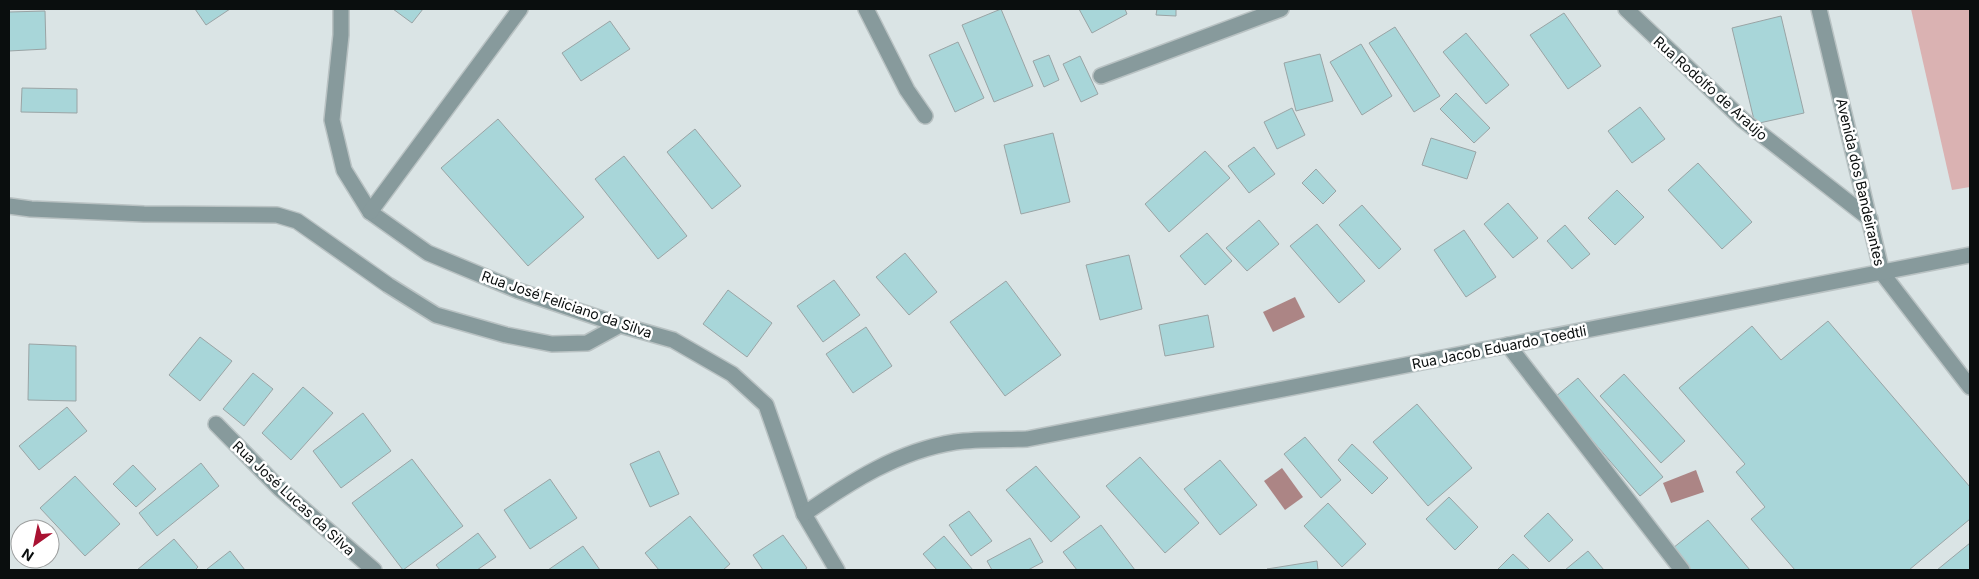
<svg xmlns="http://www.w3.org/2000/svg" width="1979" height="579" viewBox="0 0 1979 579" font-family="Inter,sans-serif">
  <rect width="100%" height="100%" fill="#dae4e5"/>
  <path fill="#dab2b2" d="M1911,9h59v178l-18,3z"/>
  <g fill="#ac8585">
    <path d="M1295,297l10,20 -32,15 -10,-20z"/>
    <path d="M1282,468l21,29 -18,13 -21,-29z"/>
    <path d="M1696,470l8,22 -33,11 -8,-20z"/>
  </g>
  <g fill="#a8d6d9" stroke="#9aa4a5">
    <path d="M195,9h35l-24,16z"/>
    <path d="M393,9h30l-11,14z"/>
    <path d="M1001,9l32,77 -39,16 -32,-77z"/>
    <path d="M1079,9h46l2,5 -35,19z"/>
    <path d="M1157,9h19v7l-20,-1z"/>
    <path d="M45,11l1,38 -37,2v-39z"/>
    <path d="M1564,13l37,53 -33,23 -38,-54z"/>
    <path d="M1781,16l23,97 -49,11 -23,-96z"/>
    <path d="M610,21l20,28 -49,32 -19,-28z"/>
    <path d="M1395,27l45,69 -26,16 -45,-69z"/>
    <path d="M1466,33l43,52 -23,19 -43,-52z"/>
    <path d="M958,42l26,56 -29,14 -26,-57z"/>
    <path d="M1361,44l31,52 -30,19 -32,-53z"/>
    <path d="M1320,54l13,47 -37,10 -12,-48z"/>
    <path d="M1049,55l10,25 -15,7 -11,-26z"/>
    <path d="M1080,56l18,38 -17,8 -18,-38z"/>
    <path d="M22,88l55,1v24l-56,-1z"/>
    <path d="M1456,93l34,35 -16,15 -34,-34z"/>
    <path d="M1640,107l25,32 -33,24 -24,-32z"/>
    <path d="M1292,108l13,27 -28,14 -13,-27z"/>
    <path d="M498,119l86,98 -56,49 -87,-98z"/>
    <path d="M695,129l46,57 -29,23 -45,-57z"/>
    <path d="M1053,133l17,69 -49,12 -17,-69z"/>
    <path d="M1431,138l45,14 -9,27 -45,-14z"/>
    <path d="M1254,147l21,27 -26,19 -21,-27z"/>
    <path d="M1205,151l25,27 -61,54 -24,-28z"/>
    <path d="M624,156l63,80 -29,23 -63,-80z"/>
    <path d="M1698,163l54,59 -30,27 -54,-59z"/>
    <path d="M1316,169l20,22 -13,13 -21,-21z"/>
    <path d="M1617,190l27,27 -29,28 -27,-27z"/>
    <path d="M1508,203l30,35 -25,20 -29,-34z"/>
    <path d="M1362,205l39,44 -22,20 -40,-44z"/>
    <path d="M1259,220l20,24 -32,27 -21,-23z"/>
    <path d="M1317,224l48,57 -26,22 -49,-57z"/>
    <path d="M1565,225l25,29 -18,15 -25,-28z"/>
    <path d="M1464,230l32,47 -30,20 -32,-47z"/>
    <path d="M1207,233l25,28 -27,24 -25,-29z"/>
    <path d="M905,253l32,39 -28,23 -33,-38z"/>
    <path d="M1129,255l13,54 -42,11 -14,-55z"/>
    <path d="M834,280l26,35 -37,27 -26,-36z"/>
    <path d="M1006,281l55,74 -56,41 -55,-74z"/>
    <path d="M728,290l44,33 -25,34 -44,-33z"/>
    <path d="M1208,315l6,32 -49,9 -6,-31z"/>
    <path d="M1828,321l142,166v32l-61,51h-114l-44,-51 14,-12 -29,-35 9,-8 -66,-76 73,-62 29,34z"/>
    <path d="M866,327l26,39 -39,27 -27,-39z"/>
    <path d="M200,337l32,24 -32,40 -31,-26z"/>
    <path d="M29,344l47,2v55l-48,-1z"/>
    <path d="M253,373l20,16 -29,37 -21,-17z"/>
    <path d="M1624,374l61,67 -24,22 -61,-67z"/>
    <path d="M1578,378l85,99 -23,19 -85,-99z"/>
    <path d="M303,387l30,26 -42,47 -29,-27z"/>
    <path d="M1417,404l55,64 -44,38 -55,-64z"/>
    <path d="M67,407l20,24 -48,39 -20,-24z"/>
    <path d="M363,413l28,38 -50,37 -28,-37z"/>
    <path d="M1305,437l36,43 -20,18 -37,-44z"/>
    <path d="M1352,444l36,34 -16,16 -34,-34z"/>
    <path d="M659,451l20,43 -29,13 -20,-43z"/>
    <path d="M1140,457l59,66 -34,30 -59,-67z"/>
    <path d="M412,459l51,67 -60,44 -51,-67z"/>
    <path d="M1220,460l37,45 -37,30 -36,-46z"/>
    <path d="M201,463l18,23 -62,50 -18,-23z"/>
    <path d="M133,465l23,24 -20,18 -23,-23z"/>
    <path d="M1036,466l44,51 -29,25 -45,-52z"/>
    <path d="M75,476l45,48 -35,32 -45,-48z"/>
    <path d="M550,479l27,39 -47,31 -26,-39z"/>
    <path d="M1449,497l29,30 -23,23 -29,-31z"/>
    <path d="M1328,503l38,41 -24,23 -38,-41z"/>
    <path d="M969,511l23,30 -21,15 -22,-31z"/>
    <path d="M1548,513l25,27 -24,22 -25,-26z"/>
    <path d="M690,516l40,48 -7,6h-64l-14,-17z"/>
    <path d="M1708,520l42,50h-59l-18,-22z"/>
    <path d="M1101,525l34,45h-58l-14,-18z"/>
    <path d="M478,533l18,24 -19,13h-37l-4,-5z"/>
    <path d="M783,535l24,33 -3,2h-41l-10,-15z"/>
    <path d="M944,536l29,34h-36l-14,-16z"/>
    <path d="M1030,538l13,24 -15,8h-36l-5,-9z"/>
    <path d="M174,539l24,28 -3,3h-58z"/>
    <path d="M1970,543v27h-33z"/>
    <path d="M583,546l17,24h-52z"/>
    <path d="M230,551l15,19h-36l-2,-1z"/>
    <path d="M1588,551l16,19h-39z"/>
    <path d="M1513,554l17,16h-33z"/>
    <path d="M1317,561l1,9 -51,-1z"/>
  </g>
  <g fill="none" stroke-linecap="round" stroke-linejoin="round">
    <defs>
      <g id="minor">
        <path d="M341,9v26l-9,85 12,50 26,42 58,41 91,38 101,34 53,15 59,34 34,31 38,109 33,56"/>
        <path d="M866,9l41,81 18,26"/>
        <path d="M1626,9l117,111 127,99"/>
        <path d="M1819,9l63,264 88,114"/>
        <path d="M1101,76l180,-67"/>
        <path d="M9,206l22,3 113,5 133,1 20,6 91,64 48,30 70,20 46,9 35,-1 33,-18"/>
        <path d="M370,212l150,-203"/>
        <path d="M1508,345l174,225"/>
        <path d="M216,424l63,64 95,82"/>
        <path d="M804,514c46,-32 94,-63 151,-72 23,-3 49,-2 72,-3l943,-184"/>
      </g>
    </defs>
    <use href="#minor" stroke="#b9c2c3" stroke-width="18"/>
    <use href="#minor" stroke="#879a9c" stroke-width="15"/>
  </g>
  <g text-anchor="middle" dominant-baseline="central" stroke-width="5" stroke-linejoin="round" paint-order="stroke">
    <g font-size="14" fill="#0a0e0e" stroke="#fff">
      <text transform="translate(1711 88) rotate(42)">Rua Rodolfo de Araújo</text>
      <text transform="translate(1861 182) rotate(77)">Avenida dos Bandeirantes</text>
      <text transform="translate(567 304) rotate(19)">Rua José Feliciano da Silva</text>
      <text transform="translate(1499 347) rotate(-11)">Rua Jacob Eduardo Toedtli</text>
      <text transform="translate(294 498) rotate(43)">Rua José Lucas da Silva</text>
    </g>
  </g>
  <rect width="1979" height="579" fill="none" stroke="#0a0e0e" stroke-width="20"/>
  <g transform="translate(35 544) rotate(213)"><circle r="24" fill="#ffffff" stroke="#9d9f9f"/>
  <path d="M0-4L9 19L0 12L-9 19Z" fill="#a91232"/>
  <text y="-8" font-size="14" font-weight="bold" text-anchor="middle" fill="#0a0e0e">N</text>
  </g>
</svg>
